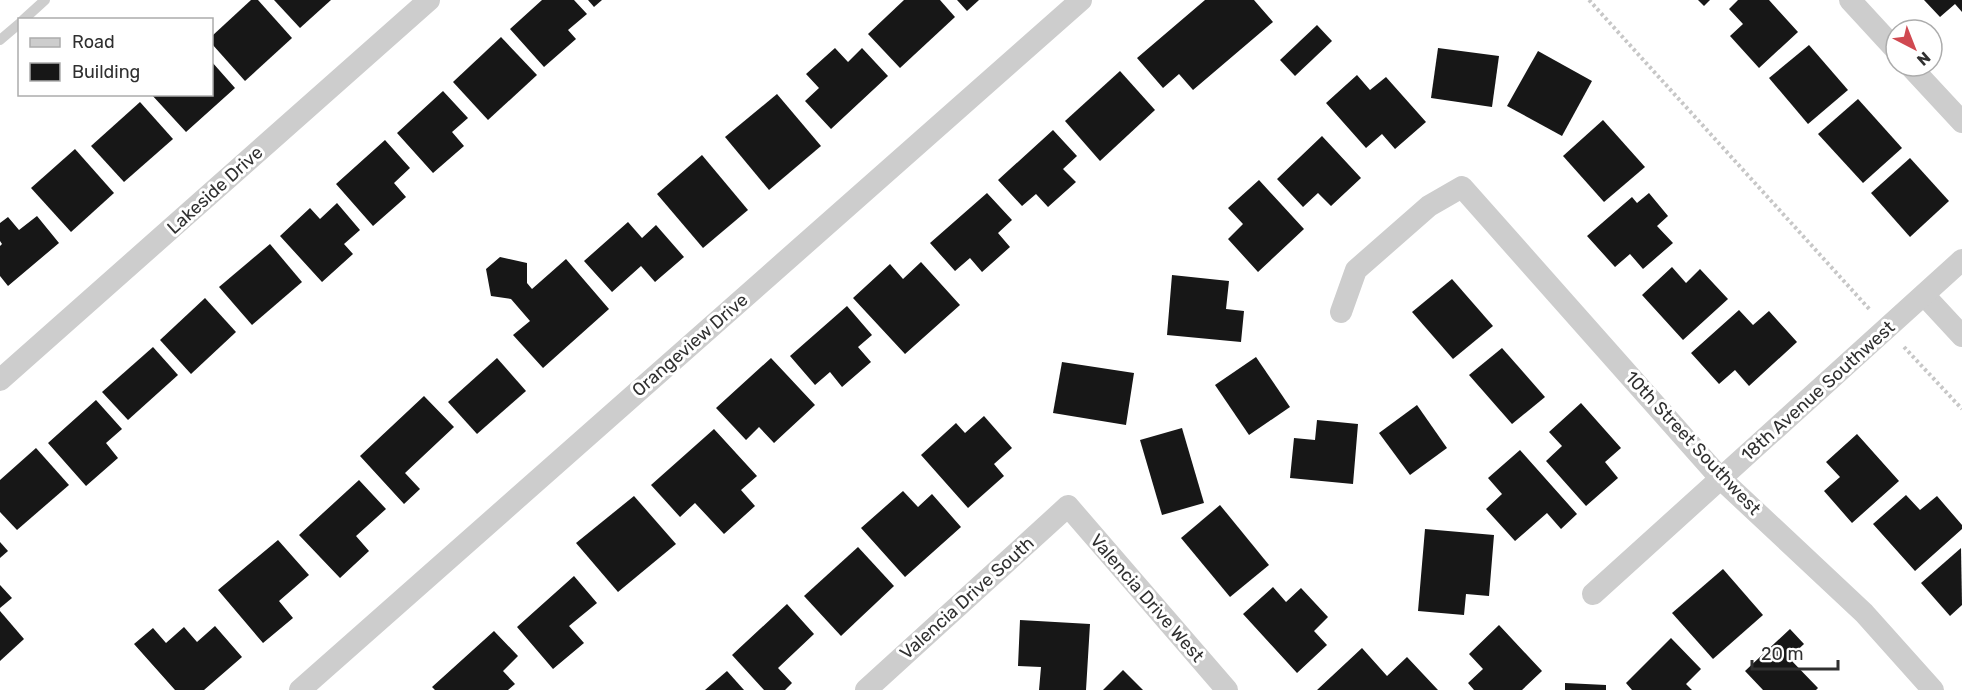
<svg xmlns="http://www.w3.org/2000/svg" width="1962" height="690" viewBox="0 0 1962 690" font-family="Rubik,sans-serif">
  <rect width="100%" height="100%" fill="#fff"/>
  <g fill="#171717">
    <path d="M251,0h7l34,38 -47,43 -33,-37v-8z"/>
    <path d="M274,0h57l-31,28z"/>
    <path d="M542,0h32l13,14 -19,16 8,9 -32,28 -34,-38z"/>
    <path d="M588,0h14l-8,7z"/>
    <path d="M904,0h36l15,17 -55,51 -32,-34z"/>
    <path d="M957,0h22l-12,11z"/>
    <path d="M1205,0h49l19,22 -80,68 -14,-16 -16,14 -26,-30z"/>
    <path d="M1698,0h12l-6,6z"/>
    <path d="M1738,0h31l29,32 -39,36 -29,-32 13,-12 -14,-15z"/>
    <path d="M1924,0h38v12l-7,-8 -15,13z"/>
    <path d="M1317,25l15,16 -37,35 -15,-16z"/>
    <path d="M501,37l36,38 -49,45 -35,-38z"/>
    <path d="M1809,45l39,45 -40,34 -39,-46z"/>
    <path d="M835,48l13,14 14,-14 26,28 -57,53 -26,-28 14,-13 -13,-14z"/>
    <path d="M1438,48l61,8 -7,51 -61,-9z"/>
    <path d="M1538,51l54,30 -30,55 -55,-30z"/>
    <path d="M212,62l23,26 -49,44 -35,-38h61z"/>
    <path d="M1120,71l35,39 -55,51 -35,-40z"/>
    <path d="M1357,75l13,15 16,-13 40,45 -31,27 -13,-15 -16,14 -40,-45z"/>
    <path d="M443,91l25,27 -16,14 12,14 -31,27 -36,-40z"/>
    <path d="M777,94l44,52 -52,44 -44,-53z"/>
    <path d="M1858,99l44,49 -39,35 -45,-49z"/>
    <path d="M140,102l33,37 -49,43 -33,-36z"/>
    <path d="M1603,120l42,47 -41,35 -41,-46z"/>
    <path d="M1053,130l24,26 -14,13 13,13 -28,25 -12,-13 -14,12 -24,-26z"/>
    <path d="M1322,136l39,42 -30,28 -13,-13 -15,14 -26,-28z"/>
    <path d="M385,140l25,28 -16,15 12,14 -33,29 -37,-42z"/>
    <path d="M75,149l39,44 -43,39 -40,-44z"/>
    <path d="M702,155l46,55 -45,38 -46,-54z"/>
    <path d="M1910,158l39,43 -39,36 -39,-44z"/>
    <path d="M1259,180l45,49 -46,43 -30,-33 15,-15 -15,-16z"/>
    <path d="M987,193l25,27 -14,13 12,14 -28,25 -12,-14 -15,13 -25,-28z"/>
    <path d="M1649,193l19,23 -11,10 16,17 -30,26 -13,-15 -15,13 -28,-31 45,-39 5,6z"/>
    <path d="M337,203l23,27 -16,14 9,10 -31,28 -42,-46 30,-28 10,11z"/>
    <path d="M37,216l22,27 -51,43 -8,-10v-30l2,-2 -2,-3v-18l8,-6 11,13z"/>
    <path d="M628,222l14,16 14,-13 28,32 -29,25 -14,-16 -29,26 -28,-31z"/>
    <path d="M270,244l32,38 -50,43 -33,-38z"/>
    <path d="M500,257l27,6v20l5,6 34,-30 43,50 -66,59 -30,-33 17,-14 -19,-22 -20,-3 -5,-27z"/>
    <path d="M921,262l39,43 -55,49 -52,-56 37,-34 13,15z"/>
    <path d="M1672,267l14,16 14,-14 28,30 -45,41 -41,-45z"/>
    <path d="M1172,275l57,6 -3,28 18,2 -3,31 -74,-7z"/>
    <path d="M1452,279l41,47 -40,33 -41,-47z"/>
    <path d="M205,298l31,34 -45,42 -31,-34z"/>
    <path d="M847,306l25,29 -14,12 13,15 -29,25 -12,-15 -15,13 -25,-29z"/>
    <path d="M1739,310l14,15 16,-14 28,31 -48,44 -14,-16 -16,14 -28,-31z"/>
    <path d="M153,347l25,28 -50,45 -26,-28z"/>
    <path d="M1502,348l43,49 -33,27 -43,-49z"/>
    <path d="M1256,357l34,50 -41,28 -34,-50z"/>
    <path d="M497,358l29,33 -49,43 -29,-32z"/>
    <path d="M771,358l44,47 -41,38 -15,-16 -13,13 -30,-32z"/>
    <path d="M1062,362l72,11 -8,52 -73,-12z"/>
    <path d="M424,396l30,31 -49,46 15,16 -16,15 -44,-48z"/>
    <path d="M96,400l26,29 -16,14 12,15 -32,28 -38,-43z"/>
    <path d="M1581,403l40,45 -16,14 13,16 -32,28 -40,-45 16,-15 -13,-14z"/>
    <path d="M1417,405l30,43 -37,27 -31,-42z"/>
    <path d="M984,416l28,32 -18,16 10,12 -36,32 -47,-53 35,-32 9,10z"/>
    <path d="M1317,420l41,4 -5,60 -63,-6 4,-40 21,2z"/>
    <path d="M1182,428l22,75 -42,12 -22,-75z"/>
    <path d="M714,429l43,47 -16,14 14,16 -31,28 -29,-31 -15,14 -29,-32z"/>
    <path d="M1857,434l42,47 -47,42 -28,-32 16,-14 -14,-15z"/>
    <path d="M36,448l33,37 -52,45 -17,-18v-32z"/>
    <path d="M1520,450l57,64 -16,15 -14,-16 -32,28 -29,-32 16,-15 -14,-16z"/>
    <path d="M359,480l27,29 -30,27 13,15 -29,27 -41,-43z"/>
    <path d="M903,491l15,16 14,-13 29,33 -56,50 -44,-49z"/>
    <path d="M1906,495l14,15 17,-14 25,29v4l-47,42 -42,-47z"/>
    <path d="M634,496l42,48 -58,48 -42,-49z"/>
    <path d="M1220,505l49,60 -39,32 -49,-59z"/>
    <path d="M1425,529l69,6 -5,61 -23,-2 -2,21 -46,-4z"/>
    <path d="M278,540l31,35 -30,26 14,17 -30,25 -45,-53z"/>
    <path d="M0,542l8,9 -8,7z"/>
    <path d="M858,547l36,39 -53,50 -37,-40z"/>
    <path d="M1961,548l1,57 -12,11 -29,-33z"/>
    <path d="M1723,569l40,46 -50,44 -41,-46z"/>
    <path d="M574,576l23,27 -28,23 15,17 -31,26 -36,-42z"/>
    <path d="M0,585l12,13 -12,10z"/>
    <path d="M1273,587l13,15 15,-14 27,29 -14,14 13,14 -30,28 -54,-59z"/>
    <path d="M787,604l27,30 -36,34 14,15 -7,7h-21l-32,-35z"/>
    <path d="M0,611l24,28 -24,22z"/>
    <path d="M1020,620l70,4 -4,66h-47l2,-23 -23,-1z"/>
    <path d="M1499,625l43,46 -20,19h-48l-6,-7 15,-14 -14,-15z"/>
    <path d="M215,626l27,31 -38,33h-29l-41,-46 19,-16 13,15 18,-16 13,15z"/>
    <path d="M1790,629l14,15 -15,14 29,30 -2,2h-53l-18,-19z"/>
    <path d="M494,631l24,25 -15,15 12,13 -7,6h-73l-3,-3z"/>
    <path d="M1671,638l30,31 -15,15 6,6h-60l-6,-7z"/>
    <path d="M1362,648l25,28 20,-19 31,33h-121z"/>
    <path d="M1123,670l20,20h-40z"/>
    <path d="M727,671l17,19h-39z"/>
    <path d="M1565,683l41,2v5h-41z"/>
  </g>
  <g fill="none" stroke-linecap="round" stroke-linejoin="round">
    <g stroke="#c7c7c7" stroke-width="4" stroke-dasharray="3 3" stroke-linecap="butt">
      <path d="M1589,0l282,311"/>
      <path d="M1904,347l58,62"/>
    </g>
    <g stroke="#cdcdcd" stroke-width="10">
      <path d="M23,20l22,-20"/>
      <path d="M0,40l20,-17"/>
    </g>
    <g stroke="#cdcdcd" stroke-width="22">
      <path d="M1850,0l46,50"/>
      <path d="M1910,66l52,56"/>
      <path d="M1924,295l38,41"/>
      <path d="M1341,312l15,-42 73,-64 33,-19 259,292 143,134 69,77"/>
      <path d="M0,380l429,-380"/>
      <path d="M1593,594l369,-334"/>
      <path d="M300,690l781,-690"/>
      <path d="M866,690l202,-184 159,184"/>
    </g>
  </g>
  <g text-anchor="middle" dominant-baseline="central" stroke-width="6" stroke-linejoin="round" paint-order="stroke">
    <g font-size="18" fill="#303030" stroke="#fff">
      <text transform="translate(215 190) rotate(-42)">Lakeside Drive</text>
      <text transform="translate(690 345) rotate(-41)">Orangeview Drive</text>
      <text transform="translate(1818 391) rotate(-42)">18th Avenue Southwest</text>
      <text transform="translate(1693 443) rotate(47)">10th Street Southwest</text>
      <text transform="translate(967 598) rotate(-42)">Valencia Drive South</text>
      <text transform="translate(1147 598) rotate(49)">Valencia Drive West</text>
    </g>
  </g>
  <rect x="18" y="18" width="195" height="78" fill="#ffffff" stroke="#acacac" stroke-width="1.5"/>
  <rect x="30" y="38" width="30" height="9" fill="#cdcdcd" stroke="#acacac" stroke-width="1.5"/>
  <text x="72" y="48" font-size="18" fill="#303030">Road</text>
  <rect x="30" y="63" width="30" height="18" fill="#171717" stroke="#acacac" stroke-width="1.5"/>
  <text x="72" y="78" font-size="18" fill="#303030">Building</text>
  <g transform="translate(1914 48) rotate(138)"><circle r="28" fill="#ffffff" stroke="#acacac" stroke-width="1.5"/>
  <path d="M0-4.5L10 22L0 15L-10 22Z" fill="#d04951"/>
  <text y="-9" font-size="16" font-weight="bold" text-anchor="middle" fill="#303030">N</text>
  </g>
  <path d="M1752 660v9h86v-9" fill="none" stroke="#303030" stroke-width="3"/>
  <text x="1761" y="660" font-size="18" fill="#303030" stroke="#ffffff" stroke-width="4.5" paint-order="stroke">20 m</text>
</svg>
